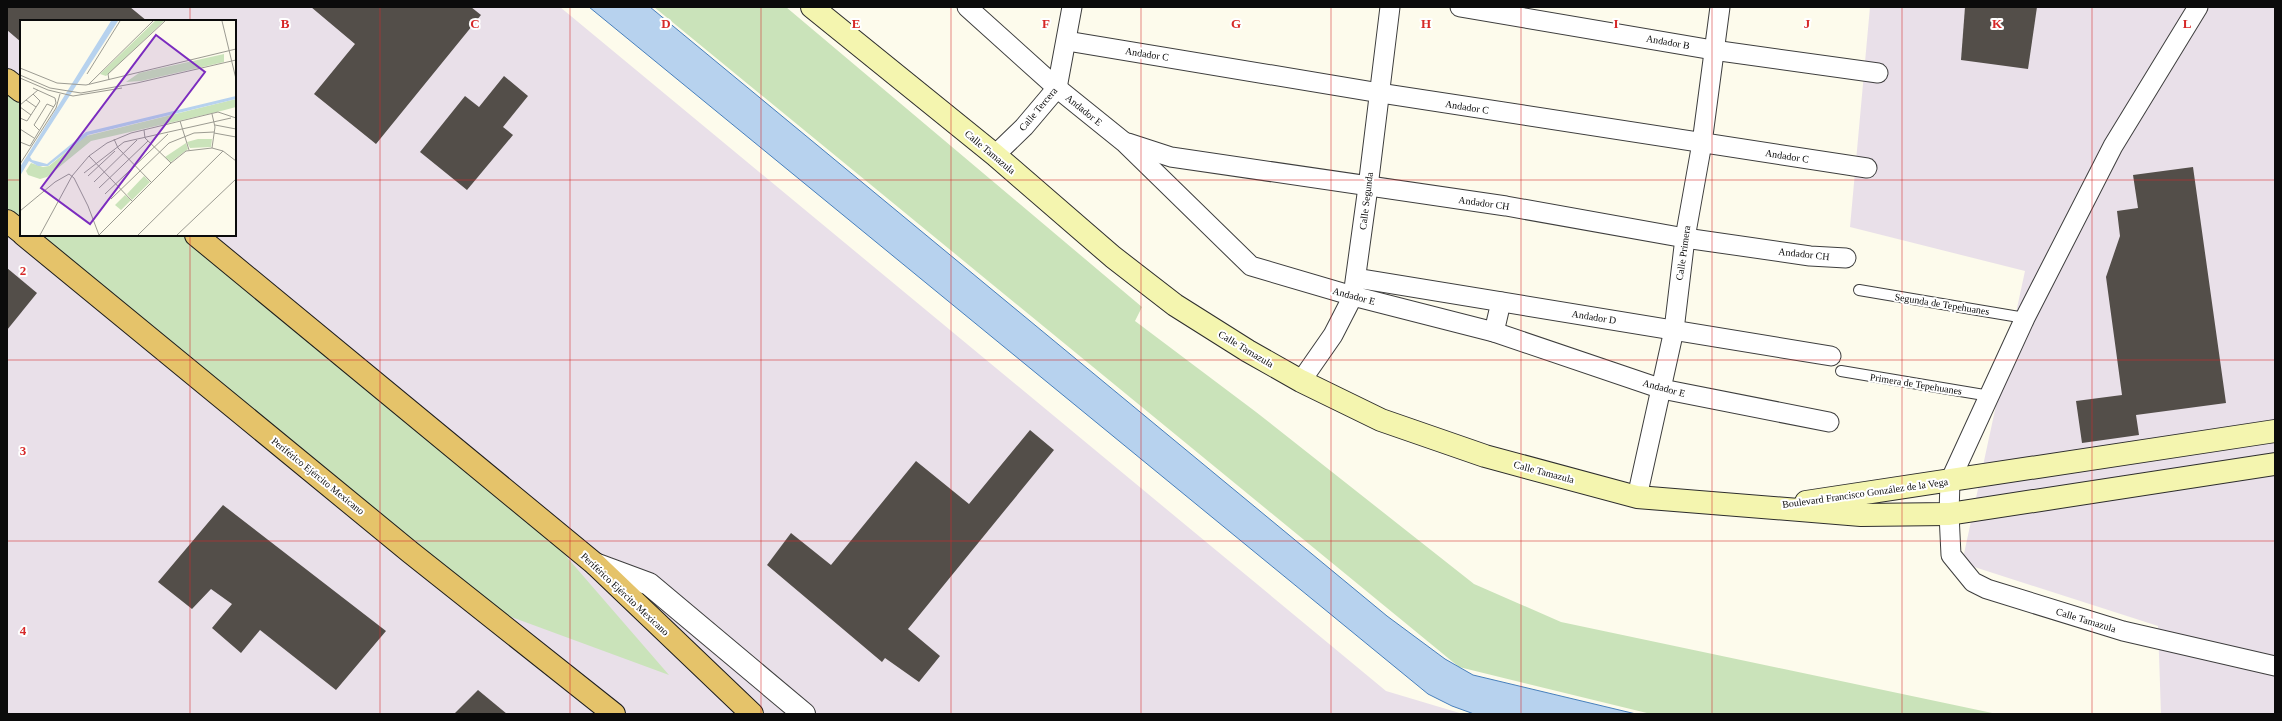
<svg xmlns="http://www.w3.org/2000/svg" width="2282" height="721" viewBox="0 0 2282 721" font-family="'Times New Roman',serif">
  <rect width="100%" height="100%" fill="#fdfbec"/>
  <g fill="#e9e0e9" fill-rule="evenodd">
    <path d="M7,7h553l826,684 77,23h-1456zM21,21h214v214h-214z"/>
    <path d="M1870,7h405v707h-114l-3,-88 -196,-63 63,-292 -175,-44z"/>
  </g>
  <g fill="#cae3ba">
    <path d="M654,7h132l356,300 -7,14 121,91 218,172 87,38 436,92h-346l-192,-47z"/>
    <path d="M7,86l14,12v130l-14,-12z"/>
    <path d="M30,235h157l365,305 117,135 -182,-67z"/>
  </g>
  <path fill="#b7d2ee" stroke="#477fbc" d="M589,7h61l737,609 58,43 28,16 163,39h-162l-22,-8 -24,-12z"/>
  <g fill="#534e49">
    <path d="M7,7h123l17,14h-126v21l-14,-12z"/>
    <path d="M311,7h160l10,8 -105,129 -62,-50 41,-50z"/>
    <path d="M1965,7h72l-9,62 -67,-9z"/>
    <path d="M504,76l24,20 -25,31 10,8 -46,55 -47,-38 45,-56 14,11z"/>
    <path d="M2193,167l33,236 -90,12 3,20 -57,8 -6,-42 46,-6 -16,-118 14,-41 -3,-25 21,-3 -5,-33z"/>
    <path d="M7,268l30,25 -30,37z"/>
    <path d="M1030,430l24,20 -146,179 32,27 -21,26 -34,-24 -3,4 -115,-97 24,-32 40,32 85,-104 53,43z"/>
    <path d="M223,505l163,126 -50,59 -76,-60 -19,23 -29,-25 20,-24 -21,-15 -19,20 -34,-27z"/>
    <path d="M478,690l29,24h-53z"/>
  </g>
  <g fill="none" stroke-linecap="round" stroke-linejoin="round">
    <defs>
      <g id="service">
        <path d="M1859,290l166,28"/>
        <path d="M1841,371l149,25"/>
      </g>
      <g id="minor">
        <path d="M967,7l90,81 67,54 127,124 102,30 141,36 168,57 167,33"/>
        <path d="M1460,7l253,43 165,23"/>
        <path d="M2198,7l-85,139 -88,172 -75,163 -1,33 2,41 22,27 14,7 136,42 152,35"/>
        <path d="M1067,41l313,52 487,75"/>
        <path d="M1128,143l43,14 335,49 179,32 125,18 36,2"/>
        <path d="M995,155l29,-28 33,-39 15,-81"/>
        <path d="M1356,278l475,78"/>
        <path d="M1494,332l7,-30"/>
        <path d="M1301,381l32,-46 20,-39 15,-109 22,-180"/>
        <path d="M1637,497l37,-167 11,-92 17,-95 18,-136"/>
      </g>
      <path id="tertiary" d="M595,564l54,20 155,130"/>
      <g id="secondary">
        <path d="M812,7l183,148 118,102 62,48 73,46 53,30 80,39 104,36 152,41 224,18 88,-1 326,-50"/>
        <path d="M1806,502l469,-71"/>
      </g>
      <g id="trunk">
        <path d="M7,80l14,11"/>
        <path d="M7,221l14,11"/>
        <path d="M24,235l386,317 204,162"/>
        <path d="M196,235l399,329 157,150"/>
      </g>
    </defs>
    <use href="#service" stroke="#3e3e3e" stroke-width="12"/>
    <use href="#minor" stroke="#3e3e3e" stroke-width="21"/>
    <use href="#tertiary" stroke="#3e3e3e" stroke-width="24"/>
    <use href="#secondary" stroke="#2d2d2d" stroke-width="24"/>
    <use href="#trunk" stroke="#1c1c1c" stroke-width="24"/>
    <use href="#service" stroke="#fff" stroke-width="10"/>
    <use href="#minor" stroke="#fff" stroke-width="19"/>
    <use href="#tertiary" stroke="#fff" stroke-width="22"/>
    <use href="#secondary" stroke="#f4f5af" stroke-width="22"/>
    <use href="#trunk" stroke="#e5c36a" stroke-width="22"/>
  </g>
  <path fill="none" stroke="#d62828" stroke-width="1" stroke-opacity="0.55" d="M190,7v14M380,7v707M570,7v707M761,7v707M951,7v707M1141,7v707M1331,7v707M1521,7v707M1712,7v707M1902,7v707M2092,7v707M7,180h14M235,180h2040M190,235v479M7,360h2268M7,541h2268"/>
  <g text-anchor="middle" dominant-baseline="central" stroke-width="4" stroke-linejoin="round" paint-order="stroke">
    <g font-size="10" fill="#0b0b0b" stroke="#fff">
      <text transform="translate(1668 42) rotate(10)">Andador B</text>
      <text transform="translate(1147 54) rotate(9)">Andador C</text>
      <text transform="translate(1467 107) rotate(9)">Andador C</text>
      <text transform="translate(1038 109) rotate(-50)">Calle Tercera</text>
      <text transform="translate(1084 110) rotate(39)">Andador E</text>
      <text transform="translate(990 152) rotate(40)">Calle Tamazula</text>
      <text transform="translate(1787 156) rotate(9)">Andador C</text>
      <text transform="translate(1366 201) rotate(-83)">Calle Segunda</text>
      <text transform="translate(1484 203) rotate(8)">Andador CH</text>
      <text transform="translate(1683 253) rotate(-82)">Calle Primera</text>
      <text transform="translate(1804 254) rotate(6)">Andador CH</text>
      <text transform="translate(1354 296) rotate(15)">Andador E</text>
      <text transform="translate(1942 304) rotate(9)">Segunda de Tepehuanes</text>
      <text transform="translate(1594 317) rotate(9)">Andador D</text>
      <text transform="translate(1246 349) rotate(31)">Calle Tamazula</text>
      <text transform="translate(1916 384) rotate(9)">Primera de Tepehuanes</text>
      <text transform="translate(1664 388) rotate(15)">Andador E</text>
      <text transform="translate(1544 472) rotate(15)">Calle Tamazula</text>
      <text transform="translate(318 476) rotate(39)">Periférico Ejército Mexicano</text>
      <text transform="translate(1865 493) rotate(-8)">Boulevard Francisco González de la Vega</text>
      <text transform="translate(625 594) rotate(43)">Periférico Ejército Mexicano</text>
      <text transform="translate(2086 620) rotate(17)">Calle Tamazula</text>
    </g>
  </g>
  <g transform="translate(20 20)">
    <rect width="216" height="216" fill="#fdfbec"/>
    <path d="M135,1h9l-58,55 -6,-2zM204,34v8l-83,19 -15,1 13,-9zM216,79v8l-15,4 -130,30 -44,36 -7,2 -12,-4 -2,-4 5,-8 12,4 6,-1 37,-30zM178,119h14l-1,8 -21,1 -3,-6zM166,123l2,6 -17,13 -6,-5zM124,156l6,6 -18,18 -5,-6zM105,175l6,5 -10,10 -6,-5z" fill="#cae3ba"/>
    <path d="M91,1h7l-88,136 2,3 15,4 39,-32 150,-36v3l-148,36 -40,31h-10l-9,-5 -9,15v-9z" fill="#b7d2ee"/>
    <path fill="none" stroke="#9c9b92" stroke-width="1" d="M202,1l14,58M0,48l37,15 29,2 150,-36M67,54l33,-53M0,55l30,13 31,5 56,-10 99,-23M0,58l28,12 25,6 49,-8M89,60l-1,-6 57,-53M69,64l64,-63M6,80l10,7M0,85l18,-15M0,87l11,8M0,98l7,3 13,-20 -7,-7M160,101l9,29M195,105l21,4M0,109l14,9M19,110l-5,-5 13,-21 7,3M124,110l1,8 26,25M194,113l22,4M94,119l4,9 33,34M0,122l10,4 26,-43 -1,-5 -22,-10M192,128l3,-21 -3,-13M69,136l43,45M0,144l36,-56 4,-14M64,153l40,-31 107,-24M68,156l27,-25M74,162l43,-42M79,168l49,-47M85,174l63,-60M91,179l58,-56 25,-10 20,-1M0,191l35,-29 14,-8 5,4 14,28 11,29M20,215l32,-59 17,-20 18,-13 24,-10 87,-21 18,6M79,215l72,-72 15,-12 26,-3 11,3 13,10M118,215l85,-84M157,215l59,-56"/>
    <path fill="#7b2cbf" fill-opacity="0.15" stroke="#7b2cbf" stroke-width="2" d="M136,15l49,37 -115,152 -49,-36z"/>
    <rect width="216" height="216" fill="none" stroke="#0b0b0b" stroke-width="2"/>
  </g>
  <g font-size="13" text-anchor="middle" font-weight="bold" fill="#d62828" stroke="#fff" stroke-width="4" stroke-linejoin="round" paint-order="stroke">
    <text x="285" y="28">B</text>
    <text x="475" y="28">C</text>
    <text x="666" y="28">D</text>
    <text x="856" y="28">E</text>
    <text x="1046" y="28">F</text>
    <text x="1236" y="28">G</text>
    <text x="1426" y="28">H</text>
    <text x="1616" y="28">I</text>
    <text x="1807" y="28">J</text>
    <text x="1997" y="28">K</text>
    <text x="2187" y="28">L</text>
    <text x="23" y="275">2</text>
    <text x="23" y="455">3</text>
    <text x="23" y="635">4</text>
  </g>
  <rect width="2282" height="721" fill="none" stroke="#0b0b0b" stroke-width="16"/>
</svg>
